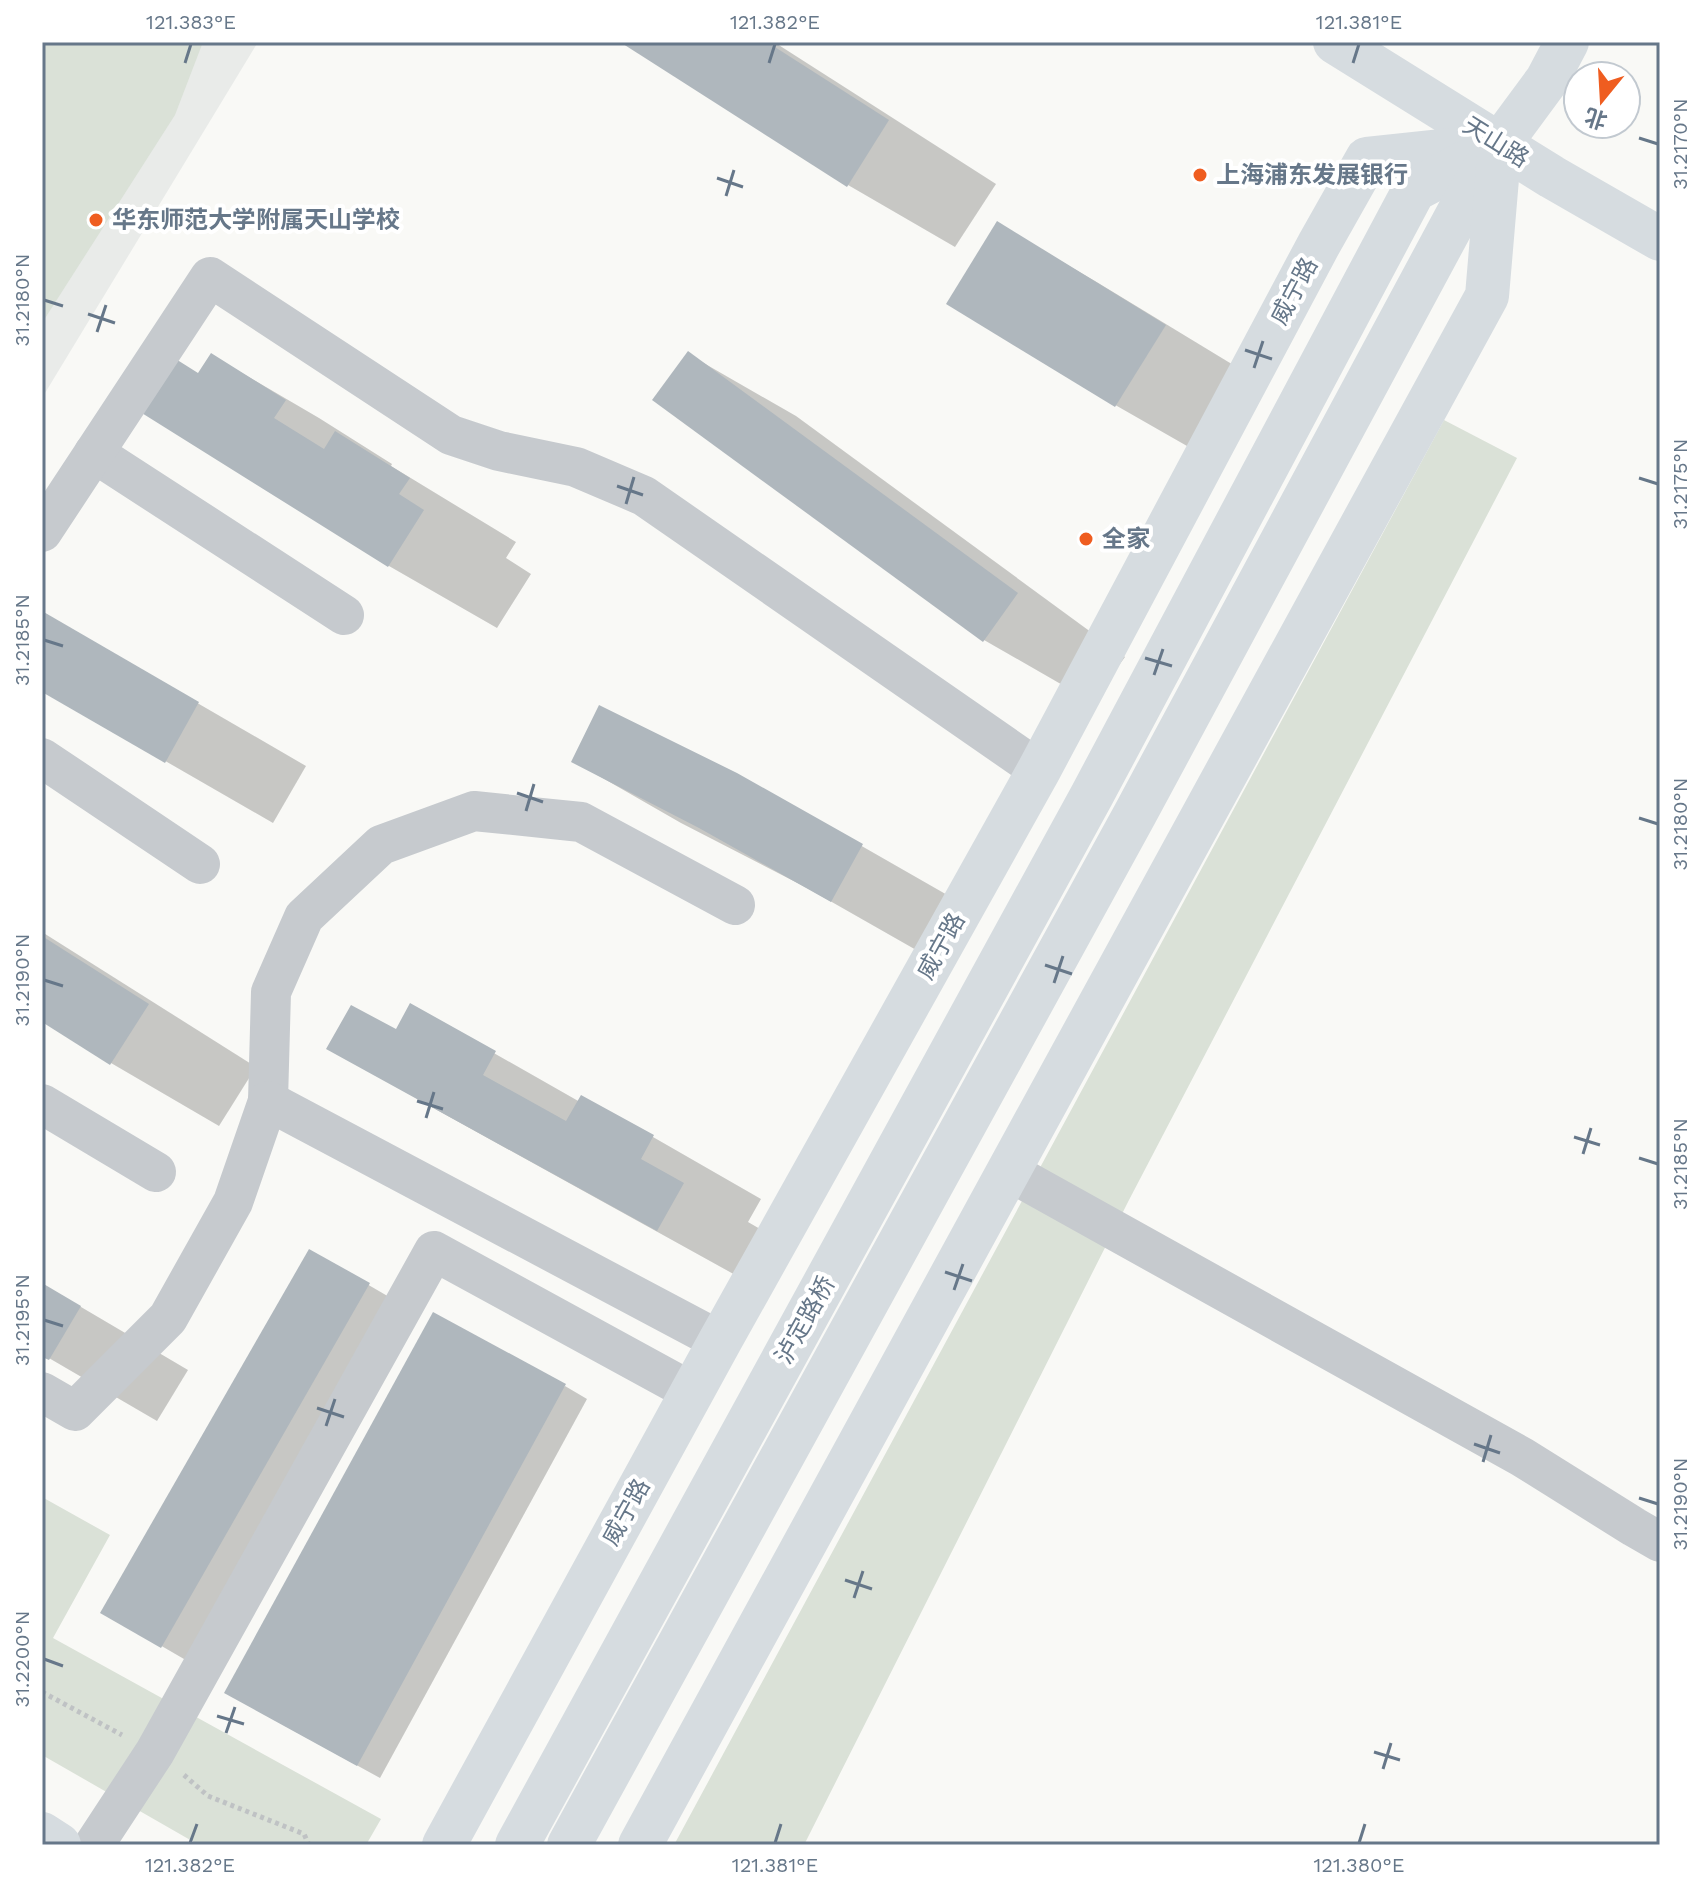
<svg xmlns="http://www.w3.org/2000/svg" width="1702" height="1887" viewBox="0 0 1702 1887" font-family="'Work Sans','Noto Sans SC',sans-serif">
  <rect width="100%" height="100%" fill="#f9f9f6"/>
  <path fill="#e9ebe9" d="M42,42h216l-216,356z"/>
  <g fill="#dae1d7">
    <path d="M42,42h161l-28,73 -133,208z"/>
    <path d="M1444,420l73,38 -388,742 -325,645h-130z"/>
    <path d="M42,1497l68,38 -57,103 328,181 -15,26h-167l-157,-90z"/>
  </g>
  <g fill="#0003">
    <path d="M624,42h150l222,142 -41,63 -107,-62z"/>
    <path d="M997,224l98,57 168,102 -48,79 -98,-56 -168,-103z"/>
    <path d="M688,354l108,62 329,241 -33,45 -108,-62z"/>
    <path d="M211,355l108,63 73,46 -1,2 125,76 -10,16 25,16 -34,54 -108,-62 -250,-156 61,-35z"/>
    <path d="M42,613l264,153 -33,57 -231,-133z"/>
    <path d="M573,761l163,13 234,134 -31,55 -130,-74 -128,-66z"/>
    <path d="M42,932l214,135 -37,59 -108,-63 -69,-43z"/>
    <path d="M411,1006l169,96 2,-4 71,39 108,62 -13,23 43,25 -25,45 -329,-182 -108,-62 68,-16z"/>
    <path d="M310,1251l93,54 -207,361 -93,-54z"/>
    <path d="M42,1284l146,86 -31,51 -115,-67z"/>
    <path d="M565,1386l22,13 -207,379 -131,-72z"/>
  </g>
  <g fill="#afb7bd">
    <path d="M620,42h147l122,78 -42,67z"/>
    <path d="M997,221l169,104 -51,82 -169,-103z"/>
    <path d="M688,351l330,242 -35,49 -331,-242z"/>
    <path d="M211,353l75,47 -12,18 50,31 11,-18 75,47 -11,16 25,16 -36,57 -251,-157 34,-54 27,17z"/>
    <path d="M42,611l157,91 -34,61 -123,-71z"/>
    <path d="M599,705l138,68 126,71 -32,58 -132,-74 -128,-66z"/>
    <path d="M42,936l107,68 -39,61 -68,-43z"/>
    <path d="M410,1003l86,48 -13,24 83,46 15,-26 73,40 -13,24 43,24 -27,48 -331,-182 25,-44 45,24z"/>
    <path d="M309,1249l61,34 -209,365 -61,-35z"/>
    <path d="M42,1283l39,23 -32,54 -7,-3z"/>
    <path d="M433,1312l133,72 -209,382 -133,-73z"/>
  </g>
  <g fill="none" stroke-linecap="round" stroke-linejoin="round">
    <g stroke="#bfc2c4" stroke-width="5" stroke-dasharray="4 4" stroke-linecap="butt">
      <path d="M42,1692l80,43"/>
      <path d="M184,1775l24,21 96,38 5,11"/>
    </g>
    <g stroke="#c6cace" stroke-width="40">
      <path d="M94,453l250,162"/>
      <path d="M42,532l168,-255 241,158 48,16 77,16 68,29 395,274"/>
      <path d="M42,758l158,106"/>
      <path d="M268,1101l3,-109 33,-75 77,-72 93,-34 107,11 154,83"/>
      <path d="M42,1104l114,68"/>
      <path d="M1008,1171l514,286 112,70 26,15"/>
      <path d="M42,1392l33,19 93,-93 65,-116 35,-101 452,240"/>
      <path d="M94,1845l61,-93 279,-501 258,141"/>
    </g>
    <g stroke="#d6dce0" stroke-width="44">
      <path d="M1335,42l217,135 108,62"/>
      <path d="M42,1834l17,11"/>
      <path d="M444,1845l276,-504 319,-571 280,-526 48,-85 132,-14"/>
      <path d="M517,1845l575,-1050 322,-605 66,-35"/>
      <path d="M569,1845l566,-1031 325,-604 39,-65 48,-65 20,-38"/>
      <path d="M640,1845l847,-1549 12,-141"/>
    </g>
  </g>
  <path fill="none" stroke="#667789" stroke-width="3" d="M185,63l6,-19M769,63l6,-19M1353,63l6,-19M1639,138l19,6M717,178l26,9M726,196l8,-26M44,300l19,6M88,314l27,9M97,332l9,-27M1245,350l27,9M1254,368l9,-27M1639,478l19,6M617,486l26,9M626,504l8,-27M44,640l19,6M1145,658l27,8M1154,675l9,-26M517,793l26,9M526,811l8,-27M1639,818l19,6M1045,965l27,9M44,980l19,6M1054,983l9,-27M417,1101l26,8M426,1118l8,-26M1574,1137l26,8M1583,1154l8,-26M1639,1158l19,6M945,1272l27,9M954,1290l9,-26M44,1320l19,6M317,1408l27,9M326,1426l9,-27M1474,1444l26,9M1483,1462l8,-27M1639,1498l19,6M845,1580l27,9M854,1598l9,-27M44,1659l19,7M217,1716l27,8M226,1733l9,-26M1374,1752l26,8M1383,1769l8,-26M190,1843l7,-19M775,1843l6,-19M1359,1843l6,-19"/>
  <g fill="#ef5d20" stroke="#fff" stroke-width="3">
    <circle cx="1200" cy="175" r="8"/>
    <circle cx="96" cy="220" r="8"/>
    <circle cx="1086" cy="539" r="8"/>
  </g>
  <g text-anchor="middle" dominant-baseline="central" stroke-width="8" stroke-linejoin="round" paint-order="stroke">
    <g font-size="24" fill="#667789" stroke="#fff">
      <text transform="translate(1496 142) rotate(32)">天山路</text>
      <text transform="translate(1294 291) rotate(-62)">威宁路</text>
      <text transform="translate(941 946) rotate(-61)">威宁路</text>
      <text transform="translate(805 1320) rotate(-61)">泸定路桥</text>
      <text transform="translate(626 1512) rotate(-61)">威宁路</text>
    </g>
    <g font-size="24" font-weight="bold" fill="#667789" stroke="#fff" text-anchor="start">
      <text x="1216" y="175">上海浦东发展银行</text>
      <text x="112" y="220">华东师范大学附属天山学校</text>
      <text x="1102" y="539">全家</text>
    </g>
  </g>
  <rect width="1702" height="1887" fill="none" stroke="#ffffff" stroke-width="88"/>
  <g transform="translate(1602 100) rotate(198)"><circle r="38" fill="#ffffff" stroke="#c2c9d0" stroke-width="2"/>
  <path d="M0-6L14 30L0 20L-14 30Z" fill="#ef5d20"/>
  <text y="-12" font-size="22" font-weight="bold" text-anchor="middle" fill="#667789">北</text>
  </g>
  <rect x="44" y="44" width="1614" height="1799" fill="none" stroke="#667789" stroke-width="3"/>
  <g font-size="20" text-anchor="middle" fill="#667789">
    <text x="191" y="29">121.383°E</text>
    <text x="775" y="29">121.382°E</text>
    <text x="1359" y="29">121.381°E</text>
    <text transform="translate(1680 144) rotate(-90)" y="7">31.2170°N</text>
    <text transform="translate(22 300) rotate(-90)" y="7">31.2180°N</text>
    <text transform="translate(1680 484) rotate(-90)" y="7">31.2175°N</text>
    <text transform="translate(22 640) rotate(-90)" y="7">31.2185°N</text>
    <text transform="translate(1680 824) rotate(-90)" y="7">31.2180°N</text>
    <text transform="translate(22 980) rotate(-90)" y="7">31.2190°N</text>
    <text transform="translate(1680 1164) rotate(-90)" y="7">31.2185°N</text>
    <text transform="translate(22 1320) rotate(-90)" y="7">31.2195°N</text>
    <text transform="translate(1680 1504) rotate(-90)" y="7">31.2190°N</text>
    <text transform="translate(22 1659) rotate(-90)" y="7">31.2200°N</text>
    <text x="190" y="1872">121.382°E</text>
    <text x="775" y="1872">121.381°E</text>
    <text x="1359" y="1872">121.380°E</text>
  </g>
</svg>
